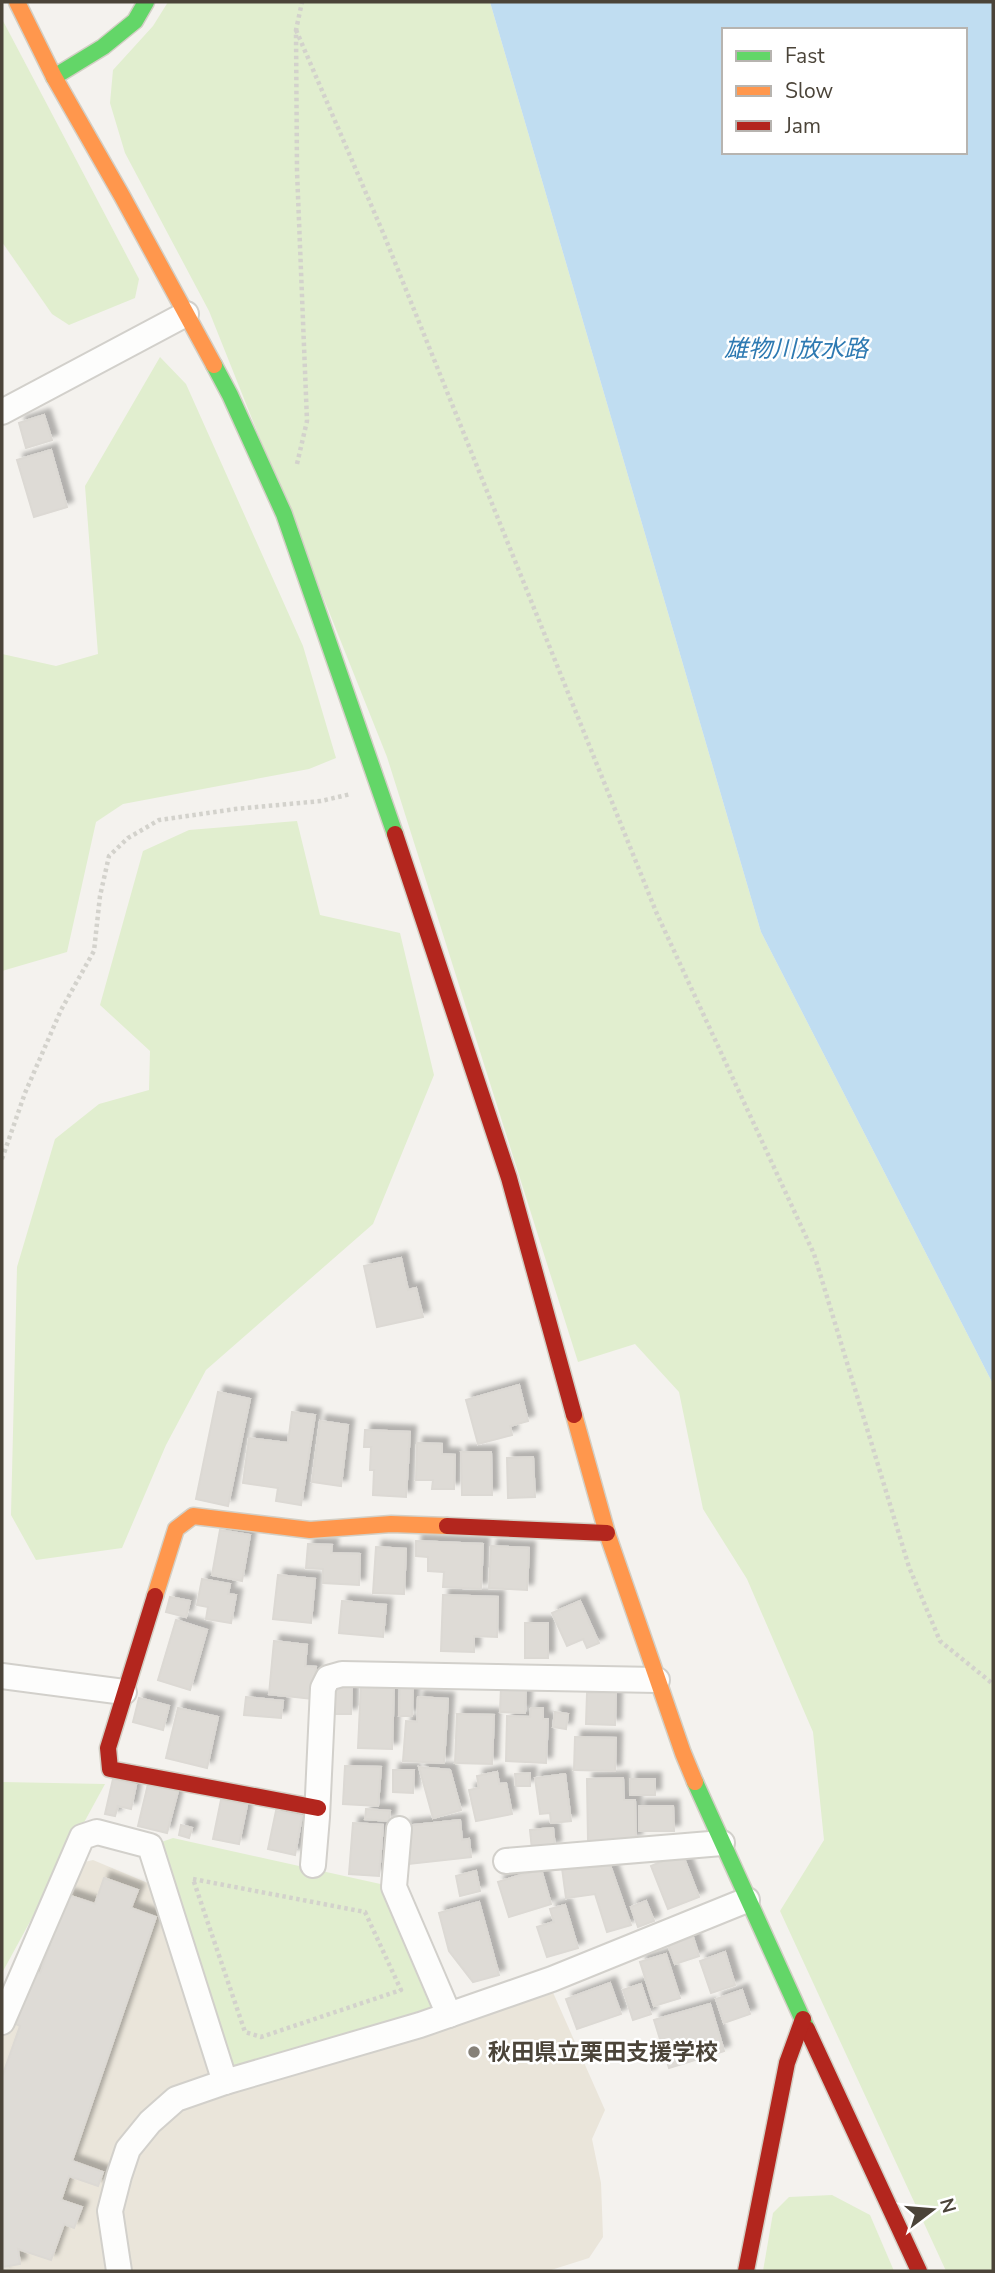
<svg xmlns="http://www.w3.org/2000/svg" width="995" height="2273" viewBox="0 0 995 2273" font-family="'Nunito Sans','Noto Sans JP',sans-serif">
  <defs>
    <filter id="shadow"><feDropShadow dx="6" dy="-6" stdDeviation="2" flood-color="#0004"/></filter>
  </defs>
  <rect width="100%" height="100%" fill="#f4f2ee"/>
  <path fill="#eae5da" d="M93,1860l62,26 57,184 26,22 211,-64 102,-40 54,122 -13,29 9,44 2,54 -14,21 -41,13h-546v-237l74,-170z"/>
  <g fill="#e1eecf">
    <path d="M168,2h322l271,930 232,452v887h-47l-166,-360 44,-71 -11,-108 -66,-153 -44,-70 -24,-117 -44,-48 -57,18 -191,-605 -178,-446 -84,-158 -15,-50 3,-33 40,-44z"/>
    <path d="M2,19l137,260 -4,19 -66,27 -17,-11 -50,-72z"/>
    <path d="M160,357l26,27 117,262 33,112 -27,11 -186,35 -27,18 -29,130 -65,19v-317l54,12 42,-12 -13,-168z"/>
    <path d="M297,821l23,94 80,18 34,142 -61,149 -167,146 -40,75 -44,103 -86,12 -25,-45 6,-248 38,-128 44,-35 50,-14 1,-39 -50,-46 43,-154 46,-21z"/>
    <path d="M2,1782l103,2 -103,189z"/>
    <path d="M173,1838l221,49 55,128 -224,67 -75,-236z"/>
    <path d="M832,2195l38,20 24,56h-131l10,-58 16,-16z"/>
  </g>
  <path fill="#c0ddf1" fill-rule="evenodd" d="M490,2h503v1382l-232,-452zM724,30h241v122h-241z"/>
  <g fill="#dedbd6" stroke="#dcd9d4" stroke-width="2" filter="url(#shadow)">
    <path d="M44,415l8,25 -26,8 -7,-25z"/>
    <path d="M51,450l16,57 -33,10 -17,-57z"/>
    <path d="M401,1258l7,32 8,-2 7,29 -46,10 -13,-61z"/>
    <path d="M519,1385l9,36 -18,5 2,9 -34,9 -12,-44z"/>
    <path d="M218,1392l32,7 -22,107 -32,-7z"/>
    <path d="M292,1412l23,3 -14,90 -25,-4 2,-13 -35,-5 6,-45 39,5z"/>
    <path d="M320,1421l28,4 -7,61 -29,-4z"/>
    <path d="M365,1430l45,2 -4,65 -33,-2 1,-25h-4l1,-23h-7z"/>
    <path d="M417,1443l25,1v10l13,1 -1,34h-22l1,-9h-17z"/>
    <path d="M461,1452h30l1,43h-30z"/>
    <path d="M533,1457l2,40 -27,1 -1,-40z"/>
    <path d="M220,1530l30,5 -8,46 -30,-6z"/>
    <path d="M416,1541l67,3 -2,45 -38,-2 1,-15 -16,-1v-14l-12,-1z"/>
    <path d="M308,1544l24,1 -1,8 29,1 -1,31 -36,-2v-14l-17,-1z"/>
    <path d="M491,1546l38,2 -2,42 -38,-2z"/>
    <path d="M376,1547l30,2 -2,45 -31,-1z"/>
    <path d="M278,1575l37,4 -4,44 -38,-4z"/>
    <path d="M202,1579l28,5 -2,10 8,1 -5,28 -25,-4 2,-12 -11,-2z"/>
    <path d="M443,1595l55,2 -1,40 -23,-1v16l-33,-1z"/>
    <path d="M170,1597l20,4 -4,16 -20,-5z"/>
    <path d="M342,1601l44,4 -3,32 -44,-4z"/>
    <path d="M580,1601l19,42 -12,5 -4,-9 -16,7 -15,-33z"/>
    <path d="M176,1620l31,10 -17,60 -32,-10z"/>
    <rect x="525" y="1623" width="23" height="35"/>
    <path d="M274,1641l33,4 -2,21 11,1 -4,32 -43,-5z"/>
    <path d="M361,1684l33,2 -2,63 -34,-1z"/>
    <path d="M400,1684l13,1 -1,31h-13z"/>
    <path d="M332,1685l20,1 -1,28h-20z"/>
    <path d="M501,1687l25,1 -1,25 -25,-1z"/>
    <path d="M587,1693h29l-1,32 -29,-1z"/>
    <path d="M246,1697l37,4 -2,17 -37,-3z"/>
    <path d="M418,1697l30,2 -4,64 -41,-2 3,-40 11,1z"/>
    <path d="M139,1698l30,8 -6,24 -30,-8z"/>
    <path d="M178,1708l40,9 -11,51 -41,-10z"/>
    <path d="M531,1708h12v11h5l-2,44 -40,-2 1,-45 23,1z"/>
    <path d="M555,1712l13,2 -2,15 -13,-2z"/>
    <path d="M457,1714l37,1 -2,49 -37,-1z"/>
    <path d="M575,1737l41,1 -1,33 -41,-1z"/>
    <path d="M345,1766l36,1 -3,39 -35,-2z"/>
    <path d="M419,1767l31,3 11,40 -28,8z"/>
    <path d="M393,1770h21l-1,23 -20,-1z"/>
    <path d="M497,1772l2,12 7,-1 6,31 -36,7 -7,-31 10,-2 -2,-12z"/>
    <path d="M530,1773v13h-14l-1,-12z"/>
    <path d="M565,1774l6,47 -20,2 -1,-10 -10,1 -5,-36z"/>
    <path d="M623,1778l1,22h11l1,40 -48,1 -1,-62z"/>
    <path d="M113,1779l23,6 -5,24 -13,-3 -3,10 -10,-2z"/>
    <rect x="630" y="1779" width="25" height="16"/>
    <path d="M148,1784l30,7 -11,42 -29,-7z"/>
    <path d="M221,1800l26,5 -8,39 -26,-5z"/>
    <path d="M639,1806h34l1,25h-35z"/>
    <path d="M366,1809l24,2 -1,10 -24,-2z"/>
    <path d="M276,1811l26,5 -7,39 -27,-6z"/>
    <path d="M460,1820l2,20 7,-1 2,18 -62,7 -4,-38z"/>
    <path d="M353,1823l30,2 -4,51 -30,-2z"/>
    <path d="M181,1825l11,3 -3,10 -10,-3z"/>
    <path d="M553,1828l2,19 -23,3 -2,-20z"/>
    <path d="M682,1853l17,44 -31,12 -17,-43z"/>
    <path d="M609,1862l22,63 -24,7 -12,-38 -29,4 -4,-30z"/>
    <path d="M541,1869l10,35 -42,13 -11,-35z"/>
    <path d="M476,1871l4,20 -20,5 -4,-20z"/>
    <path d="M104,1878l34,12 -7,18 25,9 -84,244 31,11 -5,14 -29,-10 -8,24 21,7 -8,21 -10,-4 -13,36 -33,-11 2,15 -17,3 1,4h-2v-194l18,-51 -8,-4 19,-52 9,3 28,-78 27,9z"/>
    <path d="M646,1901l8,20 -16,6 -7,-20z"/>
    <path d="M479,1902l20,73 -26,7 -24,-31 -10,-38z"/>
    <path d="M565,1905l13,43 -31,9 -10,-30 17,-5 -4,-13z"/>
    <path d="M693,1937l6,19 -24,8 -7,-19z"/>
    <path d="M725,1952l10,33 -24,8 -11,-32z"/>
    <path d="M666,1954l14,44 -26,8 -14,-44z"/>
    <path d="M610,1983l11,31 -44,15 -11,-30z"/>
    <path d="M641,1984l10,30 -18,6 -10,-30z"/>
    <path d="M742,1990l8,24 -26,9 -8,-24z"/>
    <path d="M710,2004l14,47 -55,17 -15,-48z"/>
  </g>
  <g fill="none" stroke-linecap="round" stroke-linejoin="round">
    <defs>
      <g id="street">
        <path d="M2,412l184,-98"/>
        <path d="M2,1676l122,16"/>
        <path d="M399,1829l-5,58 55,128"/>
        <path d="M506,1861l216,-18"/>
        <path d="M313,1865l4,-48 6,-129 5,-10 14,-4 315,6"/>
        <path d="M2,2022l80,-185 15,-5 53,14 75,236"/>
        <path d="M119,2271l-9,-60 9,-35 9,-27 22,-27 26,-23 49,-17 195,-57 132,-46 195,-79"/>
      </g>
      <g id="fast">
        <path d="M54,77l49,-30 32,-26 11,-19"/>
        <path d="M214,365l16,30 54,119 111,320"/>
        <path d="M695,1782l112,247"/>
      </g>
      <g id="slow">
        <path d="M17,2l37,75 68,119 92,169"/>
        <path d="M574,1415l33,118 76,220 12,29"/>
        <path d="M155,1596l21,-67 17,-13 117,14 81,-6 56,2"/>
      </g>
      <g id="jam">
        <path d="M395,834l114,344 65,237"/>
        <path d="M447,1526l160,7"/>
        <path d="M155,1596l-47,152 2,21 208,39"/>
        <path d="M807,2029l112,242"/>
        <path d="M746,2271l41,-208 16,-44"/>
      </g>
    </defs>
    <use href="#street" stroke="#d2d0cb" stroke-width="28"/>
    <use href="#fast" stroke="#d3cfc5" stroke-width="19"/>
    <use href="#slow" stroke="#d3cfc5" stroke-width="19"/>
    <use href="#jam" stroke="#d3cfc5" stroke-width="19"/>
    <g stroke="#d3d2cc" stroke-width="4.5" stroke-dasharray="3.5 3.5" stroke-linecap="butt">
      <path d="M296,30l88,205 273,679 157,340 95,313 31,74 53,43"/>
      <path d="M297,464l10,-43 -10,-250 -1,-141 6,-28"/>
      <path d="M2,1159l23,-66 36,-83 33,-59 6,-55 9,-40 19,-18 31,-18 76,-11 86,-8 30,-7"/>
      <path d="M193,1879l172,33 36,78 -140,47 -16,-5z"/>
    </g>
    <use href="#street" stroke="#fdfdfc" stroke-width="24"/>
    <use href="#fast" stroke="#63d668" stroke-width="16"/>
    <use href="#slow" stroke="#ff974d" stroke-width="16"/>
    <use href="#jam" stroke="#b3261e" stroke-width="16"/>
  </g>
  <circle fill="#868178" stroke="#fff" stroke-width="2.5" cx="474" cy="2052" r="7"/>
  <g text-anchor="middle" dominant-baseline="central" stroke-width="5" stroke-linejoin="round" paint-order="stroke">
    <g font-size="23" font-weight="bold" fill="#4b4439" stroke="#fff" text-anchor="start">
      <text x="488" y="2052">秋田県立栗田支援学校</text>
    </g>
    <g font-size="24" font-style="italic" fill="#2e7ab2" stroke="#fff">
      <text x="796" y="349">雄物川放水路</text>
    </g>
  </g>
  <rect width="995" height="2273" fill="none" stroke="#4b4439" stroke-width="7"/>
  <rect x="722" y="28" width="245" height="126" fill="#ffffff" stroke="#b7b4b0" stroke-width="2"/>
  <rect x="736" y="51" width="35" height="10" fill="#63d668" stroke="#b7b4b0" stroke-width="2"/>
  <text x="785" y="63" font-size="21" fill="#4b4439">Fast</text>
  <rect x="736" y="86" width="35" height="10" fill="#ff974d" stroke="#b7b4b0" stroke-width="2"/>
  <text x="785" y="98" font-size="21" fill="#4b4439">Slow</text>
  <rect x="736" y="121" width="35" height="10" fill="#b3261e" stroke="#b7b4b0" stroke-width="2"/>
  <text x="785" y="133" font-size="21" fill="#4b4439">Jam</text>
  <g transform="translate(932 2210) rotate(74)" stroke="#ffffff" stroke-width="5" paint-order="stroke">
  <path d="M0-5L12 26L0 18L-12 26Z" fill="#4b4439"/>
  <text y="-10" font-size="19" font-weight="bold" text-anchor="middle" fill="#4b4439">N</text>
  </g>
</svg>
